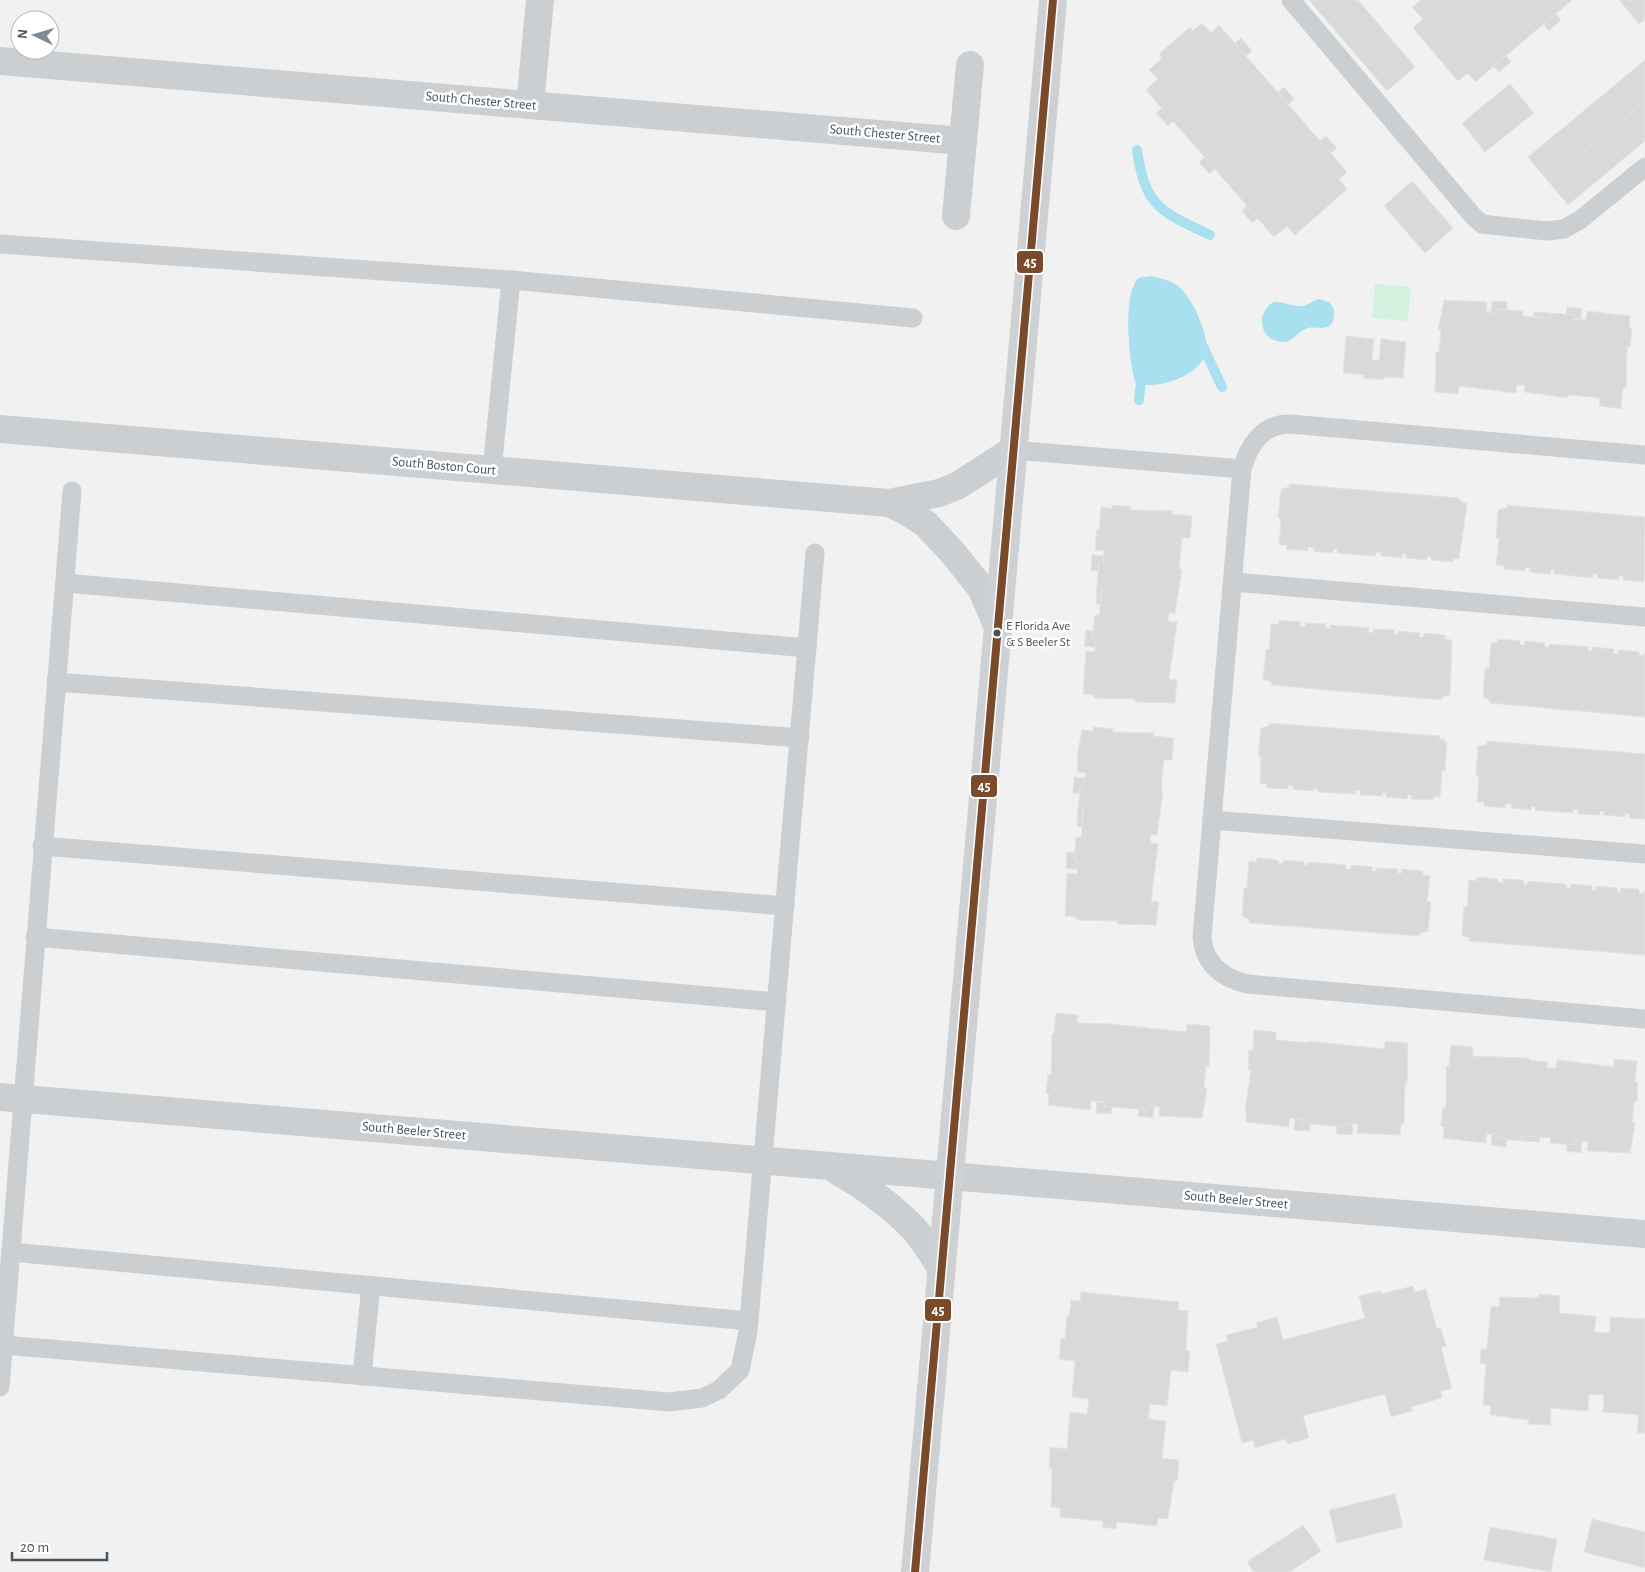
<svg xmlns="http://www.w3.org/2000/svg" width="1645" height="1572" viewBox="0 0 1645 1572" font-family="'Alegreya Sans',sans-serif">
  <rect width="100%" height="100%" fill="#f1f1f1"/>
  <path fill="#d4f1df" d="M1375,284l36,3 -3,34 -36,-3z"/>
  <g fill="#a8e0f0">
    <path d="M1150,276c10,2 20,4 28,10 14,11 31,48 28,66 -4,23 -51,40 -71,30 -6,-22 -13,-86 3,-104z"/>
    <path d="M1319,299l10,3c4,4 6,9 5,15 -3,18 -19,7 -29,12 -8,4 -11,11 -20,13 -16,0 -24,-9 -23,-25 10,-25 20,-11 38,-11 6,1 12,-5 19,-7z"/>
  </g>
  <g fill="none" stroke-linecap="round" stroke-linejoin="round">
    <g stroke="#a8e0f0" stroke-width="10">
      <path d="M1137,150c8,57 24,62 73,85"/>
      <path d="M1200,340l22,47"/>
      <path d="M1139,400l3,-29"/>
    </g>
  </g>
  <g fill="#d8d9da" stroke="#e2e3e3">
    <path d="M1309,0h49l57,67 -28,24z"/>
    <path d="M1421,0h151l-97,82 -7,-9 -10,8 -45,-53 10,-9 -11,-12z"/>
    <path d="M1619,0h26v19l-6,5z"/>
    <path d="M1556,14l5,6 -12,11 -6,-7z"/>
    <path d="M1202,23l9,10 8,-8 128,147 -8,7 8,10 -52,46 -8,-9 -13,11 -128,-147 12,-11 -9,-9 13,-12 -3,-4 31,-27 3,4z"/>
    <path d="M1241,38l11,13 -6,5 -11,-13z"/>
    <path d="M1506,56l5,6 -12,10 -6,-6z"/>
    <path d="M1645,60v41l-97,80 -20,-24z"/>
    <path d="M1510,84l24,29 -49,39 -23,-29z"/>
    <path d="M1284,87l10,12 -6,6 -10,-13z"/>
    <path d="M1645,101v40l-77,64 -20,-24z"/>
    <path d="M1162,108l11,13 -5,5 -12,-13z"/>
    <path d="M1326,136l11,12 -6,5 -11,-12z"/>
    <path d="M1205,157l10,12 -6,5 -10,-12z"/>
    <path d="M1412,181l41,47 -28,25 -41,-47z"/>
    <path d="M1247,206l11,12 -6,5 -10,-12z"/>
    <path d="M1444,300l43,2 -1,9 12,2 1,-4 24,2v5l27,2 1,-5 24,2 -1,4 12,1 1,-9 43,5 -1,11 3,1 -2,19h-3l-1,41h-3l-2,21 -22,-3 1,-8 -31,-3 -1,3 -44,-6 1,-7h-8l-1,8 -57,-7 -1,8 -23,-2 1,-40h3l2,-22h-3z"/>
    <path d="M1492,301l15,1v7h-8l-1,4 -7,-1z"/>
    <path d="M1567,307l15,2 -1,10h-7l1,-4 -9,-1z"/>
    <path d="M1534,312l17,1 -1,5 -17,-2z"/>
    <path d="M1346,336l28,3 -2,21h7l2,-21 25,3 -3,36 -19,-1 -1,3 -20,-2 1,-3 -21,-2z"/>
    <path d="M1289,484l170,14v2l8,4 -8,55 -6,-1v4l-22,-2v-3l-4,-1v4l-21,-2v-4h-4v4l-21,-2v-3l-5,-1v4l-39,-3 1,-4h-4l-1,4 -20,-2 1,-3 -6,-1v4l-22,-2 1,-4h-8l2,-26 -3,-1 3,-29 8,-2z"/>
    <path d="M1112,505l19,2v3l42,1 -1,3 20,2 -2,22h-8l-3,31h3l-7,44h-6l-1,8 9,1 -8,57 8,1 -2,23 -40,-1v-3l-41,-1v-3l-11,-1 3,-43 9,1 1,-13h-4l3,-24h4l3,-28 -5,-1 2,-23 4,1 1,-13 -9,-1 2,-21 2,1 2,-23 11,2z"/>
    <path d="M1507,505l138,12 -1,65 -21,-2v-4h-4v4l-22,-2v-4h-4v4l-39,-4v-4h-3l-1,4 -20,-2v-4h-5v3l-21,-2v-3l-8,-1 3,-26 -3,-1 2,-28 9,-2z"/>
    <path d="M1092,555l12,1 -1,8 -4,-1 -1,8h-7z"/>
    <path d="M1097,586l5,1 -2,17h-4z"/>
    <path d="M1279,620l22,2 -1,4 6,1v-4l20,1v4l4,1v-4l39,3 -1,4 5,1v-4l21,1v4l4,1 1,-4 21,2 -1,4h4l1,-4 21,2v4l7,1 -2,55 -8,2 -1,3 -170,-15 1,-3 -9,-3 3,-30 3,1 2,-26h8z"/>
    <path d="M1086,630l7,1 -1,8h4l-1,8 -11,-1z"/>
    <path d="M1498,639l22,2v4h4l1,-4 20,2v4h4l1,-3 38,3v4h4v-4l22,2 -1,4 5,1v-4l21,2v3l4,1 2,-4v65l-155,-14v-3l-7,-3 2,-29 4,1 2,-27 7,1z"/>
    <path d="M1269,723l171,13 -1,3h5v3h3l-2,29h-3l-2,26h-7v3l-22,-1 1,-4h-4l-1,4 -21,-2v-4h-4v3l-22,-1 1,-4 -5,-1v4l-38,-2 -1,-4h-3l-1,3 -20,-2v-3l-5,-1v4l-21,-1v-4l-7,-1 1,-26 -3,-1 3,-28 8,-2z"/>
    <path d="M1093,727l20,2 -1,3 42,1 -1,3 21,2 -2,22h-8l-3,31h2l-6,44h-6l-1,8 8,1 -7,57 8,1 -3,23 -39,-1v-3l-41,-1v-3l-11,-1 2,-43 10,1 1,-13h-4l2,-24h5l1,-10 1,-18 -5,-1 3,-23 3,1 2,-13 -9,-1 1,-21 4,-21 11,1z"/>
    <path d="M1487,741l158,13v65l-16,-1v-4l-4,-1v4l-22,-2 1,-3 -4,-1v4l-22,-1v-4l-4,-1 -1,4 -38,-3v-3l-3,-1 -1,4 -20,-2v-4h-5l-1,4 -21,-2v-4h-7l2,-26h-3l2,-30 9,-1z"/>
    <path d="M1074,777l11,1 -1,8 -3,-1 -2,8h-6z"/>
    <path d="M1078,808l5,1 -1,18 -5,-1z"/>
    <path d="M1067,852l8,1 -1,8h4l-1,8 -11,-1z"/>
    <path d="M1257,858l21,2v3l5,1 1,-4 20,2v4h3l1,-4 38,3v4h5v-4l22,2 -1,4h4v-3l22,1 -1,4h5l-1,-4 22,2v4l7,1 -3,26h4l-3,29 -8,2v3l-171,-13 1,-3 -8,-4 2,-28h3l2,-27 7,1z"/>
    <path d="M1477,877l21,2v3l5,1v-4l21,1v5h3l1,-4 38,3v4h5v-4l21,2v4h4v-4l22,2 -1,4h4v-4l18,1v4l4,1 2,-4v65l-176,-14 1,-3 -8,-3 2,-29 3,1 2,-27 7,1z"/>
    <path d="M1056,1013l22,2 -1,8 34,1 75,8 1,-8 23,2 -1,40h-3l-2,22h3l-5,30 -43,-2 1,-9 -6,-1h-7v4l-35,-3 -8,-1v-4l-13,-1 -1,9 -42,-5 1,-11 -3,-1 2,-19 3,1 1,-42 2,1z"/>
    <path d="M1254,1030l22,2v8l33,3v-2l75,8 1,-8 23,2 -1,40h-2l-1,41h-3l-1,11 -43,-2 1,-9 -13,-1v4l-35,-3 -8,-1v-4l-12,-1 -1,9 -43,-5 1,-11h-2l6,-41 -3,-1 1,-19h4z"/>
    <path d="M1451,1045l22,2v9l56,2v2l19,2 -1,6h9l1,-8 57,7v-8l23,2 -2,20 3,1 -1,19h-3l-2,22h3l-5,30 -43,-2 1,-9 -14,-1v4l-24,-2 1,-5 -11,-1 -18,-1v5l-23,-2v-4l-12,-1 -1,9 -43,-5 1,-11 -3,-1 2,-19 3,1v-42h3z"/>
    <path d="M1097,1102h7v4l8,1 -1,7 -15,-1z"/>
    <path d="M1147,1106h7l-1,12 -15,-2 1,-7 8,1z"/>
    <path d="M1295,1119h7v4l8,1v7l-16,-1z"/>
    <path d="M1345,1123l8,1 -1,11 -16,-1 1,-8 8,1z"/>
    <path d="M1492,1134l7,1v4h8l-1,8 -15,-2z"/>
    <path d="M1522,1136l18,1 -1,5 -17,-1z"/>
    <path d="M1574,1141h8l-1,12 -15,-2 1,-7 7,1z"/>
    <path d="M1413,1286l2,6 11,-3 11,40 4,-1 5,18 -5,2 11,40 -11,3 1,7 -31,9 1,4 -21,6 -6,-23 -82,22 6,22 -21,6 -2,-5 -31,9 -2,-8 -11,3 -26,-99 12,-3 -2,-6 32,-8 -2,-4 21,-6 6,23 82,-22 -6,-22 22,-5v3z"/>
    <path d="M1081,1292l98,10 -1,8 10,1 -2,40h4l-2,21 -17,-2 -4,36 -17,-2 -2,15 18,2 -4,37 17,2 -2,21h-3l-6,38 -10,-1 -1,8 -40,-4 -1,7 -14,-2 1,-6 -43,-4v-9l-9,-1 1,-38 -3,-1 1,-21 17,2 3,-37 17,2 2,-15 -17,-2 3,-36 -16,-2 2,-21 4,1 2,-23h2l2,-16 9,1z"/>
    <path d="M1539,1294l21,2 -1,17 37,3 -2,16 16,1v-16l35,2v114h-8l2,-18 -36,-3 1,-17 -15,-1 -1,17 -37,-3 -1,17 -22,-1 1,-4 -39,-5 1,-9 -8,-1 3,-41 -6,-1 1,-14h6l4,-43 8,1 1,-10 39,1z"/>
    <path d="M1395,1494l8,33 -66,16 -8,-33z"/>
    <path d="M1592,1519l53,13v36l-61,-16z"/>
    <path d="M1303,1525l18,26 -31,21h-36l-7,-10z"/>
    <path d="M1490,1527l67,12 -6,33 -67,-12z"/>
  </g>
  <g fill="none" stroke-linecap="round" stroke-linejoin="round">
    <g stroke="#cccfd2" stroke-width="19">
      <path d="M1291,0l182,216 9,8 8,1 57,6 17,-2 16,-9 65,-53"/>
      <path d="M0,244l511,36 402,38"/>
      <path d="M1013,450l229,19"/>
      <path d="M1645,455l-355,-31c-28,0 -41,21 -48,45l-40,468c2,27 20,41 45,47l398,35"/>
      <path d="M492,470l19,-190"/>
      <path d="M1233,582l412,35"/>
      <path d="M65,583l742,65"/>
      <path d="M56,682l744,56"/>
      <path d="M1212,820l433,34"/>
      <path d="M42,846l743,60"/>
      <path d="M35,937l742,65"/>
      <path d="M11,1252l738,69"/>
      <path d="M4,1345l665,57 33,-4 17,-8 21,-20 8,-38 67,-779"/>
      <path d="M362,1376l9,-91"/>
      <path d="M0,1387l72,-896"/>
    </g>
    <g stroke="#cccfd2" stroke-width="28">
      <path d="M0,61l963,80"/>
      <path d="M530,105l10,-105"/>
      <path d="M956,216l14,-151"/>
      <path d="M0,429l889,74 50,-10 18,-7 56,-36"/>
      <path d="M889,503l17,8 20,13 27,29 28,35 16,37"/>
      <path d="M0,1097l950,79"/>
      <path d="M836,1170c28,16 55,35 78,59 10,12 19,26 27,39"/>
    </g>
    <path stroke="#cccfd2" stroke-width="28" d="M950,1176l695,58"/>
    <path stroke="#ced1d4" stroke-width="28" d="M915,1572l138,-1572"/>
    <defs>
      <path id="bus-1" d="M915,1572l138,-1572"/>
    </defs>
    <use href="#bus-1" stroke="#fff" stroke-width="11"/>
    <use href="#bus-1" stroke="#7a4b2a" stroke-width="8"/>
  </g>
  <circle fill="#47535e" stroke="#fff" stroke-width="2" cx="997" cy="633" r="4.5"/>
  <g text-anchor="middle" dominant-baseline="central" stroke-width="5" stroke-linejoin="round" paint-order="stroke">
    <g font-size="13" fill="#47535e" stroke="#fff" text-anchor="start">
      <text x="1006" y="626">E Florida Ave<tspan x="1006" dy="16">&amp; S Beeler St</tspan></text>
    </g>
    <g font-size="14" fill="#47535e" stroke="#fff">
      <text transform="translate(481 101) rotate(5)">South Chester Street</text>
      <text transform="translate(885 134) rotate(5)">South Chester Street</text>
      <text transform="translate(444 466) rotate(5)">South Boston Court</text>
      <text transform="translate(414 1131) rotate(5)">South Beeler Street</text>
      <text transform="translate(1236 1200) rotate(5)">South Beeler Street</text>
    </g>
  </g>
  <g stroke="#fff" stroke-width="2">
    <rect x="1016" y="250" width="28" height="24" rx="5" fill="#7a4b2a"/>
    <rect x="970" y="774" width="28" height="24" rx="5" fill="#7a4b2a"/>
    <rect x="924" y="1298" width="28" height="24" rx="5" fill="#7a4b2a"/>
  </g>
  <g font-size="14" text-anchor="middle" font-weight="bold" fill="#fff">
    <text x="1030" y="267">45</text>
    <text x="984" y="791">45</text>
    <text x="938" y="1315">45</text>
  </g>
  <g transform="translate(35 35) rotate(275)"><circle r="24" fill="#ffffff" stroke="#b5babf"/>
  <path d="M0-4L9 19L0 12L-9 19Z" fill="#828a91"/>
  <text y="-8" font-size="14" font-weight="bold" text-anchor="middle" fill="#47535e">N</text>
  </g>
  <path d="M12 1552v8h95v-8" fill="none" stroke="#47535e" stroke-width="2.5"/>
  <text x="20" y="1552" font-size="15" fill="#47535e" stroke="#ffffff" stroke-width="4" paint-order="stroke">20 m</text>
</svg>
